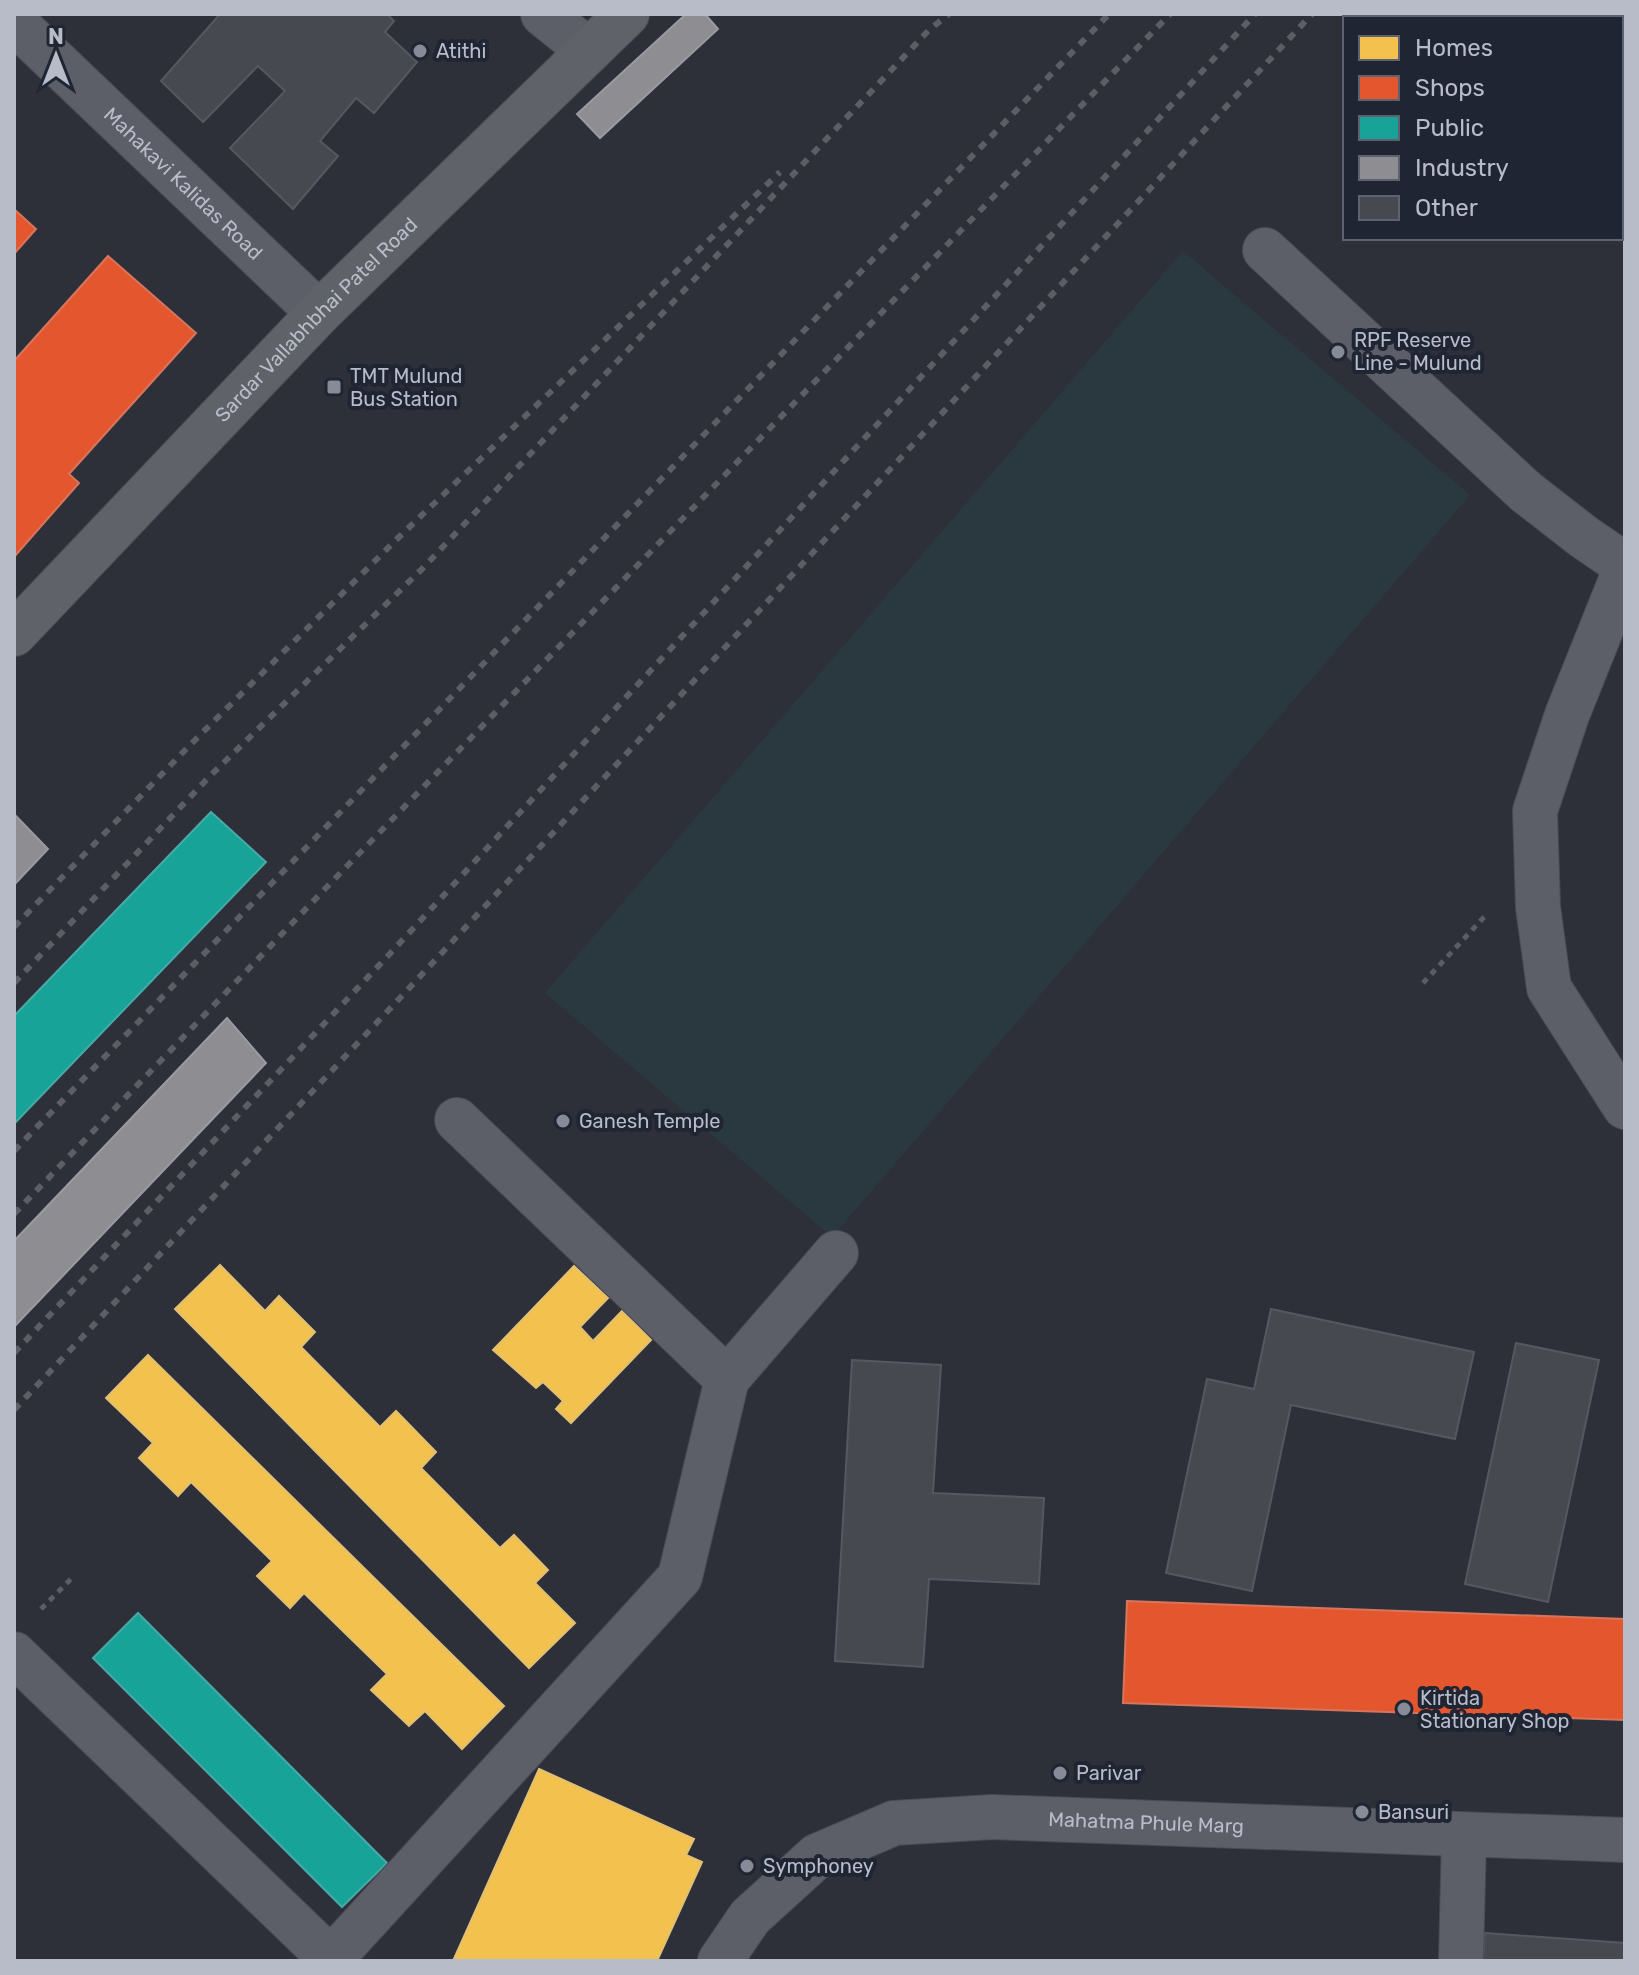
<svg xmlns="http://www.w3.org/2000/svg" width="1639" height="1975" viewBox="0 0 1639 1975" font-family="Rubik,sans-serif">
  <rect width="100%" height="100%" fill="#2d3039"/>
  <path fill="#2a393f" d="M1183,251l287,244 -638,742 -287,-244z"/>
  <g fill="#f2c14e" stroke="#e1c073" stroke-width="2">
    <path d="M220,1265l45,46 14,-15 36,36 -14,15 79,80 16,-16 40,41 -15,16 79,80 14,-13 34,35 -13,13 40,40 -46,45 -354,-359z"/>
    <path d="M574,1266l34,32 -28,29 13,14 29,-30 29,29 -80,83 -15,-14 7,-8 -20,-19 -7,6 -43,-38z"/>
    <path d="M148,1355l356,351 -42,43 -37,-38 -16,15 -38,-36 16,-16 -83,-81 -14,15 -33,-32 15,-15 -81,-79 -13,14 -39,-38 14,-15 -47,-45z"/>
    <path d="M539,1769l155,70 -8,16 16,7 -45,99h-204z"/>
  </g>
  <g fill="#e4572e" stroke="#d7755c" stroke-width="2">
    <path d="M14,209l22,20 -22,25z"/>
    <path d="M108,256l88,77 -127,141 10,9 -65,74v-196z"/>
    <path d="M1127,1601l498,18v101l-502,-17z"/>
  </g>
  <g fill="#17a398" stroke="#47aaa7" stroke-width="2">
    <path d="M211,812l55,50 -252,262v-108z"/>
    <path d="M138,1613l249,250 -45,44 -249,-249z"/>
  </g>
  <g fill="#8d8d92" stroke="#9a9ba2" stroke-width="2">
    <path d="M686,14h19l13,15 -118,109 -23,-24z"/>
    <path d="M14,814l34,35 -34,36z"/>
    <path d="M227,1018l39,45 -252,264v-86z"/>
  </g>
  <g fill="#474951" stroke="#555861" stroke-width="2">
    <path d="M220,14h167l7,7 -9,11 32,30 -43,51 -18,-15 -36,43 18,15 -45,53 -63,-61 55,-57 -27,-25 -55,56 -42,-41z"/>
    <path d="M1271,1309l203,43 -19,87 -164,-34 -39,186 -86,-18 41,-194 47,10z"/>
    <path d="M1516,1343l83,17 -51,242 -83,-18z"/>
    <path d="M852,1360l89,5 -8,128 111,5 -5,86 -110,-5 -6,88 -88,-6z"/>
    <path d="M1485,1933l140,10v18h-142z"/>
  </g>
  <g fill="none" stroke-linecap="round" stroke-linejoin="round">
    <defs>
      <g id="minor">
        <path d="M543,14l46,37"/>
        <path id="s1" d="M14,22l305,291"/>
        <path d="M1265,250l261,242 58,45 41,28"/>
        <path d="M1625,570l-58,145 -32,96 3,96 11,81 76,119"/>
        <path d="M457,1120l270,259"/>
        <path d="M14,1654l317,305 349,-382 47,-198 109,-126"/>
        <path id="s2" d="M720,1961l30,-44 67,-61 77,-33 98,-6 633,23"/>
        <path d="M1461,1961l3,-126"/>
      </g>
      <g id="major">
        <path id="s3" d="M14,634l305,-321 308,-299"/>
      </g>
    </defs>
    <use href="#minor" stroke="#484b52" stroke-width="46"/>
    <use href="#major" stroke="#4b4d56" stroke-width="46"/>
    <g stroke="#5a5e64" stroke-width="5" stroke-dasharray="6 6" stroke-linecap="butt">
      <path d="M1423,983l62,-67"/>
      <path d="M41,1609l33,-33"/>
    </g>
    <use href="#minor" stroke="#5d5f68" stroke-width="44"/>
    <use href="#major" stroke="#5f6269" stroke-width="44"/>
    <g stroke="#5b5e65" stroke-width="6" stroke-dasharray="8 8" stroke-linecap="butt">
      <path d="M14,927l176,-182 208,-207 382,-366"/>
      <path d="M14,983l195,-206 214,-209 506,-538 20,-16"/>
      <path d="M14,1151l1095,-1137"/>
      <path d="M14,1214l309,-323 847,-877"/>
      <path d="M14,1353l371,-394 870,-945"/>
      <path d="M14,1410l399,-426 899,-970"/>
    </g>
  </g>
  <g fill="#878b97" stroke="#202534" stroke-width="3">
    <circle cx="420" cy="51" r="8"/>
    <circle cx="1338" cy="352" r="8"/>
    <rect x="326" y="379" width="16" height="16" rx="4"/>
    <circle cx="563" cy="1121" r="8"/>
    <circle cx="1404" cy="1709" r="8"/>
    <circle cx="1060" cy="1773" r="8"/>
    <circle cx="1362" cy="1812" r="8"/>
    <circle cx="747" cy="1866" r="8"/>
  </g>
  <g text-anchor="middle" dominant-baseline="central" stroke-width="8" stroke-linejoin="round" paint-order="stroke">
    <g font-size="20" fill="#b8bcc9" stroke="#202534" text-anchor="start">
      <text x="436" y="51">Atithi</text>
      <text x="1354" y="340">RPF Reserve<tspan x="1354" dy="23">Line - Mulund</tspan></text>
      <text x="350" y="376">TMT Mulund<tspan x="350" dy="23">Bus Station</tspan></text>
      <text x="579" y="1121">Ganesh Temple</text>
      <text x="1420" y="1698">Kirtida<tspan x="1420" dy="23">Stationary Shop</tspan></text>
      <text x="1076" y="1773">Parivar</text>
      <text x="1378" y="1812">Bansuri</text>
      <text x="763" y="1866">Symphoney</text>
    </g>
    <g font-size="20" fill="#b8bcc9" stroke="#202534">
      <text stroke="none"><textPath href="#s1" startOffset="234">Mahakavi Kalidas Road</textPath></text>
      <text stroke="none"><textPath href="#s3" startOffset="436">Sardar Vallabhbhai Patel Road</textPath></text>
      <text stroke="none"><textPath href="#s2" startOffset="480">Mahatma Phule Marg</textPath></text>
    </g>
  </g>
  <rect width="1639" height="1975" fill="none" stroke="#b8bcc9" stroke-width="32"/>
  <rect x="1343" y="16" width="280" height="224" fill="#202534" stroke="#5d6170" stroke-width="2"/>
  <rect x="1359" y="36" width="40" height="24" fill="#f2c14e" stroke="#5d6170" stroke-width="2"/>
  <text x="1415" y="56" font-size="24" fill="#b8bcc9">Homes</text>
  <rect x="1359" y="76" width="40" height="24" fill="#e4572e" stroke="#5d6170" stroke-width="2"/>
  <text x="1415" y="96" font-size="24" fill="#b8bcc9">Shops</text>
  <rect x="1359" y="116" width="40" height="24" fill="#17a398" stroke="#5d6170" stroke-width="2"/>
  <text x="1415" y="136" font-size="24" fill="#b8bcc9">Public</text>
  <rect x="1359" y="156" width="40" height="24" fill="#8d8d92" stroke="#5d6170" stroke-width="2"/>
  <text x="1415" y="176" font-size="24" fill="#b8bcc9">Industry</text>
  <rect x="1359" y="196" width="40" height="24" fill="#474951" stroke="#5d6170" stroke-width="2"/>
  <text x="1415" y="216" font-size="24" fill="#b8bcc9">Other</text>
  <g transform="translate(56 56)" stroke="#202534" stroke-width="6" paint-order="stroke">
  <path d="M0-6L14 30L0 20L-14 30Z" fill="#b8bcc9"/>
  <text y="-12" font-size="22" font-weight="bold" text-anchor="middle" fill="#b8bcc9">N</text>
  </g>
</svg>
